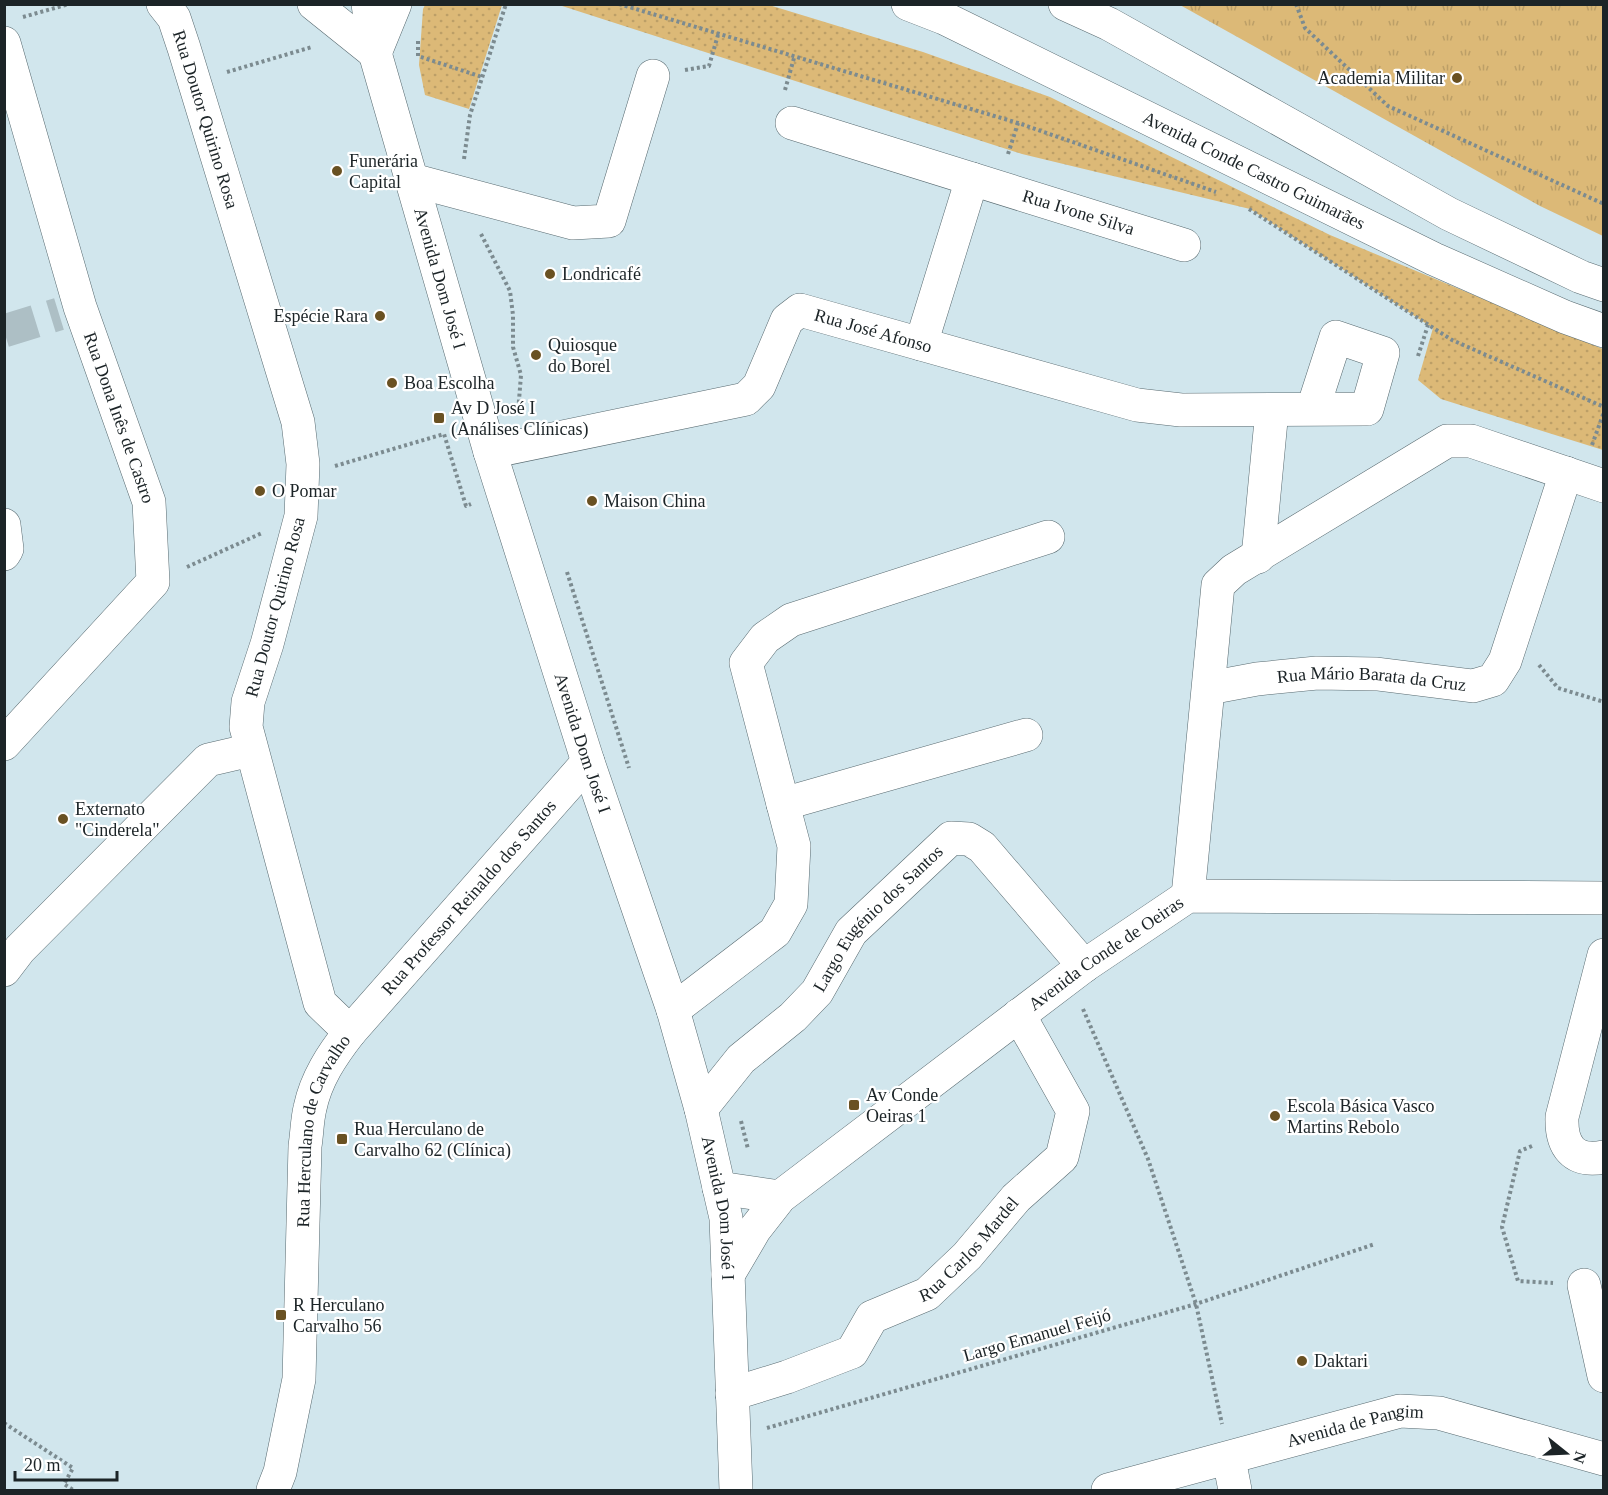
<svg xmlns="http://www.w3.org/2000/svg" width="1608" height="1495" viewBox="0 0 1608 1495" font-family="Georgia,serif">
  <defs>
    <pattern id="grass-tufts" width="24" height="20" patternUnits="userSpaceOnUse" patternTransform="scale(1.5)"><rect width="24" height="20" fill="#dcb977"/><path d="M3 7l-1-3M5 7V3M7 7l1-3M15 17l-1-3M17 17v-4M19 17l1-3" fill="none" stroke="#bc9f67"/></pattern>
    <pattern id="park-dots" width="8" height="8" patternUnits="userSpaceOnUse" patternTransform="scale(1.5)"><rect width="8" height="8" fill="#dcb977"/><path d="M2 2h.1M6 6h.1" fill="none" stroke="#bc9f67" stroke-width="1.8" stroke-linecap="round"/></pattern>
  </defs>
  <rect width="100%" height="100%" fill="#d1e6ed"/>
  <path fill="url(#grass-tufts)" d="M1180,5h423v231l-63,-30z"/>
  <g fill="url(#park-dots)">
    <path d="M425,5h77l-33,104 -44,-14 -6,-30 4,-56z"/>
    <path d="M559,5h210l154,47 127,45 280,138 273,114v101l-162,-51 -23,-19 15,-52 -183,-119 -228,-55z"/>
  </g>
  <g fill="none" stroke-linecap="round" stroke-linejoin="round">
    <path stroke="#adbfc5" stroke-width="33" stroke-dasharray="33 16" stroke-linecap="butt" d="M4,331l55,-17"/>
    <defs>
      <g id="minor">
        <path id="s1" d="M163,4l11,14 10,30 114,374 5,42 -2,52 -34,128 -19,58 -2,25 74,276 30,29"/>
        <path d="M314,4l61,49"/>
        <path id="s2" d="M368,4l7,49 115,399 98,310 85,248 28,99 25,109 10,272"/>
        <path id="s3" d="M4,43l76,264 69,195 4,80 -149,162"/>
        <path d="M375,53l20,-49"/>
        <path id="s4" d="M792,123l392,122"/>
        <path d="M412,180l161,43 36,-2 44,-145"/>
        <path d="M921,344l51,-165"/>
        <path id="s5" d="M490,452l256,-53 13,-13 28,-66 13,-10 337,95 44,5 186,-1 16,-56 -47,-16 -23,71"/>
        <path d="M4,525l3,24 -3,5"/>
        <path d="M1258,557l14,-147"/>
        <path id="s6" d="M1209,688l48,-9 60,-6 60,1 96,12 20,-6 12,-19 61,-188"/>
        <path d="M783,804l243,-69"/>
        <path d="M1188,896l30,-311 16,-15 213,-129h24l133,45"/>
        <path d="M1604,955l-42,162c-1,29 11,46 42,40"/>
        <path d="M4,970l16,-21 188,-189 43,-10"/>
        <path d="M673,1010l102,-78 16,-28 3,-58 -48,-183 19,-25 26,-18 257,-83"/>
        <path id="s7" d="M701,1109l40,-50 52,-42 24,-25 34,-60 100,-94 18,1 13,8 102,119"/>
        <path d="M719,1188l61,9"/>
        <path id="s8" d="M728,1275l27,-46 25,-32 304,-231 104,-70 416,2"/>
        <path d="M1584,1285l20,91"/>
        <path id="s9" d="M732,1394l55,-17 65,-25 20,-35 55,-23 40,-38 49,-58 46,-41 11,-46 -54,-96"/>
        <path d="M1229,1459l6,31"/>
        <path id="s10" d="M273,1490l7,-18 19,-93 6,-233c2,-12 2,-26 5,-38 6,-29 22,-53 40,-76l238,-270"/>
        <path id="s11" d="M1108,1490l292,-79 39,2 165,46"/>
      </g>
      <g id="major">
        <path id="s12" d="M908,4l36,14 490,241 131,58 39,14"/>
        <path d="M1065,4l44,20 340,190 132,63 23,8"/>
      </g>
    </defs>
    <use href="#minor" stroke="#586a70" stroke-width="34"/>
    <use href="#major" stroke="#586a70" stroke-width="34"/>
    <g stroke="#7c8b90" stroke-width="4" stroke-dasharray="3 3" stroke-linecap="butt">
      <path d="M619,4l399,119 198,69"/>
      <path d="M1296,4l9,24 83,78 216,98"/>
      <path d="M23,17l46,-13"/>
      <path d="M418,41v15l64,21"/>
      <path d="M685,70l24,-4 9,-31"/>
      <path d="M227,72l85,-25"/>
      <path d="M785,90l9,-32"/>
      <path d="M1008,154l10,-31"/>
      <path d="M464,159l6,-44 36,-111"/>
      <path d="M1249,209l203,131 152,67"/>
      <path d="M481,234l29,57 3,24v32l8,28 -3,38"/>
      <path d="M1418,356l10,-31"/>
      <path d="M1592,445l12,-33"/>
      <path d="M335,466l109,-32 22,72 5,-2"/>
      <path d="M187,567l75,-34"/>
      <path d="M567,572l62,196"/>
      <path d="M1539,665l19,23 46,14"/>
      <path d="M1083,1009l65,150 48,145 26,120"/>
      <path d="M741,1121l7,28"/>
      <path d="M1532,1146l-12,5 -18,76 16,54 35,2"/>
      <path d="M4,1423l69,45 -9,16 9,6"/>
      <path d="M767,1428l429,-124 179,-60"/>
    </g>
    <use href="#minor" stroke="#fff" stroke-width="33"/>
    <use href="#major" stroke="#fff" stroke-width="33"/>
  </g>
  <g fill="#695122" stroke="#fff" stroke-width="2">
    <circle cx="1457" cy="78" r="6"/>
    <circle cx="337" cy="171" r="6"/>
    <circle cx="550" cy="274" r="6"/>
    <circle cx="380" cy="316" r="6"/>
    <circle cx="536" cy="355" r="6"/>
    <circle cx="392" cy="383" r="6"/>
    <rect x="433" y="412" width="12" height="12" rx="3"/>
    <circle cx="260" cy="491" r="6"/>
    <circle cx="592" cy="501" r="6"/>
    <circle cx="63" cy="819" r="6"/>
    <rect x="848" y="1099" width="12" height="12" rx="3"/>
    <circle cx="1275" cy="1116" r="6"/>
    <rect x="336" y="1133" width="12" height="12" rx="3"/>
    <rect x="275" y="1309" width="12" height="12" rx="3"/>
    <circle cx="1302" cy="1361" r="6"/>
  </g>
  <g text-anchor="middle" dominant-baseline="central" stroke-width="4.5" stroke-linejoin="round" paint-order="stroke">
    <g font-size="18" fill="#1c2427" stroke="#fff" text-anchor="start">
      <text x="1445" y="78" text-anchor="end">Academia Militar</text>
      <text x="349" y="161">Funerária<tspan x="349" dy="21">Capital</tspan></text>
      <text x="562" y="274">Londricafé</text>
      <text x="368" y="316" text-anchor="end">Espécie Rara</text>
      <text x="548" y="345">Quiosque<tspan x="548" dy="21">do Borel</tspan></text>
      <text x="404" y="383">Boa Escolha</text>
      <text x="451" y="408">Av D José I<tspan x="451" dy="21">(Análises Clínicas)</tspan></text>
      <text x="272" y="491">O Pomar</text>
      <text x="604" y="501">Maison China</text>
      <text x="75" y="809">Externato<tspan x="75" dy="21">"Cinderela"</tspan></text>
      <text x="866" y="1095">Av Conde<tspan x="866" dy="21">Oeiras 1</tspan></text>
      <text x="1287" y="1106">Escola Básica Vasco<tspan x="1287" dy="21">Martins Rebolo</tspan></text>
      <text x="354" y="1129">Rua Herculano de<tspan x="354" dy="21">Carvalho 62 (Clínica)</tspan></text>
      <text x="293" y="1305">R Herculano<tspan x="293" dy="21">Carvalho 56</tspan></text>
      <text x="1314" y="1361">Daktari</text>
    </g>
    <g font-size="18" fill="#1c2427" stroke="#fff">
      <text stroke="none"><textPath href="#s1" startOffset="124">Rua Doutor Quirino Rosa</textPath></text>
      <text stroke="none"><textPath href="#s12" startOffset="384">Avenida Conde Castro Guimarães</textPath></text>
      <text stroke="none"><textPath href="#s4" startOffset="300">Rua Ivone Silva</textPath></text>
      <text stroke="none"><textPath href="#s2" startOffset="284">Avenida Dom José I</textPath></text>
      <text stroke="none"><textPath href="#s5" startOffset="444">Rua José Afonso</textPath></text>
      <text stroke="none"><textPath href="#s3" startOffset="392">Rua Dona Inês de Castro</textPath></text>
      <text transform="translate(275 607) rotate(-75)">Rua Doutor Quirino Rosa</text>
      <text stroke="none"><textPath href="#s6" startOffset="164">Rua Mário Barata da Cruz</textPath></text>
      <text stroke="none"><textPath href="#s2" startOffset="770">Avenida Dom José I</textPath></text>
      <text stroke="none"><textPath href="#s10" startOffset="652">Rua Professor Reinaldo dos Santos</textPath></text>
      <text stroke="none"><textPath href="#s7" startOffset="262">Largo Eugénio dos Santos</textPath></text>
      <text stroke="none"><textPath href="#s8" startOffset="501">Avenida Conde de Oeiras</textPath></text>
      <text stroke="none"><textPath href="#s10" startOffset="366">Rua Herculano de Carvalho</textPath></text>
      <text stroke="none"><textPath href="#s2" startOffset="1256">Avenida Dom José I</textPath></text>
      <text stroke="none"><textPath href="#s9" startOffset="288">Rua Carlos Mardel</textPath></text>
      <text transform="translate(1037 1335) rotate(-16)">Largo Emanuel Feijó</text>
      <text stroke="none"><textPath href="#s11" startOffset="256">Avenida de Pangim</textPath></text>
    </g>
  </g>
  <rect width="1608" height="1495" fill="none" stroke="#1c2427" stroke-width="12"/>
  <g transform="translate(1566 1453) rotate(108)" stroke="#ffffff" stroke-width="4.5" paint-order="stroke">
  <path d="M0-4.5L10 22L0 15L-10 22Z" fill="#1c2427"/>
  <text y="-9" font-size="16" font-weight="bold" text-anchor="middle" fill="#1c2427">N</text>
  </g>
  <path d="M15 1471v9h102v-9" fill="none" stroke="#1c2427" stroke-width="3"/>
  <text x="24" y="1471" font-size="18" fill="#1c2427" stroke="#ffffff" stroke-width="4.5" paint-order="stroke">20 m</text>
</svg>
